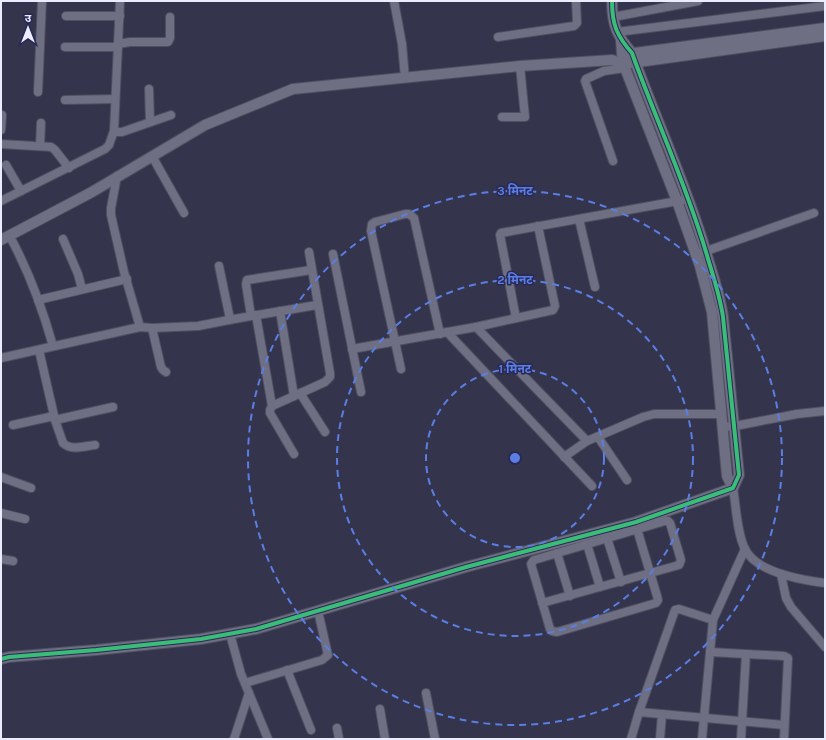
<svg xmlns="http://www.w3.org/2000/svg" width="826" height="740" viewBox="0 0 826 740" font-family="Karla,'Noto Sans Devanagari',sans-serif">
  <rect width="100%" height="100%" fill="#34344c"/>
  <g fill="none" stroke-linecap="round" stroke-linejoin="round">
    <defs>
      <g id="minor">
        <path d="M394,1l8,43 3,34"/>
        <path d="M66,16h54"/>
        <path d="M613,17l85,-16"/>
        <path d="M617,32l208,-26"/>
        <path d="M498,37l76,-11 3,-3 -1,-22"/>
        <path d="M118,44l12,-2h38l2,-4v-21"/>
        <path d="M65,47h53"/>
        <path d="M149,89l1,33"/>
        <path d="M38,92l4,-91"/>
        <path d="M65,100l50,-1"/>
        <path d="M502,117h23l-5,-51"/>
        <path d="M1,130l1,-15"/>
        <path d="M114,131l3,1h5l49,-17"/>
        <path d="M1,144l50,3 4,3 14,18"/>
        <path d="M40,146l1,-23"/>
        <path d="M152,156l32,57"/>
        <path d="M613,161l-28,-80 1,-2 18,-8 21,-3"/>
        <path d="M6,165l15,26"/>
        <path d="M117,176l-6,32v7l13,57 16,55"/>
        <path d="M1,201l104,-52 4,-4 5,-14 6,-130"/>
        <path d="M579,219l16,68"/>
        <path d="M9,235c20,36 33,72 44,111"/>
        <path d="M63,239l15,35 4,15"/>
        <path d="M333,254l28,138"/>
        <path d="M695,255l119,-42"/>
        <path d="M219,266l11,53"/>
        <path d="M38,300l89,-21"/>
        <path d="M280,311l14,85"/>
        <path d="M256,315l16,91"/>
        <path d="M251,316l-5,-32 1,-4 64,-10"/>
        <path d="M516,318l-16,-83 1,-2 182,-33"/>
        <path d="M476,327l111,114 56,-24 11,-3h67"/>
        <path d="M152,328l9,39 2,3 3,2"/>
        <path d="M447,332l145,154"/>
        <path d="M352,349l124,-22 77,-17 2,-4 -17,-80"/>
        <path d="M39,350l16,70 8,23c8,8 22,3 32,2"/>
        <path d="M1,358l139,-31 12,1 46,-2 36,-7 83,-14"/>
        <path d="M401,369l-30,-138 1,-7 3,-2 30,-8h4l5,4 26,116"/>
        <path d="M300,393l25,39"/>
        <path d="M55,420l58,-13"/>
        <path d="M13,425l41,-9"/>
        <path d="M723,427l12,-1 62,-12 28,-3"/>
        <path d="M598,437l29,43"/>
        <path d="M294,454l-24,-41v-3l2,-4 53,-24 5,-5v-4l-21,-121"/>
        <path d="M564,457l23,-16"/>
        <path d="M1,477l30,11"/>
        <path d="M733,488c3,17 4,46 12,61 11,23 57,31 80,34"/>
        <path d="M1,513l24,6"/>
        <path d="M607,538l14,44"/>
        <path d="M587,544l13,43"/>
        <path d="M557,553l13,43"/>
        <path d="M1,559l12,2"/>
        <path d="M781,574l5,24 5,9 34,40"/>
        <path d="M542,603l137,-38 2,-5 -11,-37 -2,-2h-3l-131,39 -3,4 19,65 2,2 5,1 99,-29 2,-3 -1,-4 -20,-67"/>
        <path d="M230,634l11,40 27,65"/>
        <path d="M710,652l74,4 4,2 -4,81"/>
        <path d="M287,670l24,60"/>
        <path d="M245,683l77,-23 6,-5 -10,-44"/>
        <path d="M426,693l9,46"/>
        <path d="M380,709l5,30"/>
        <path d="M639,712l145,13"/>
        <path d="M337,728l2,11"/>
        <path d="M234,739l15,-46"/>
        <path d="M631,739l8,-27 36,-102 4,-1 34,11"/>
        <path d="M660,739l2,-25"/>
        <path d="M702,739l11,-119 32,-71"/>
        <path d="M741,739l5,-85"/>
      </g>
      <g id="tertiary">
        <path d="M621,40l1,14 3,14 52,133 23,65 12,46 15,164 6,12"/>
        <path d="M627,54l198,-26"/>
        <path d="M1,240l91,-48 113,-67 88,-36 227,-23 92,-6 12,4 201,-28"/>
        <path d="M1,659l8,-2 87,-7 105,-11 55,-10 210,-62 170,-45 97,-34 6,-13 -16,-158c-3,-22 -11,-44 -17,-65 -20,-68 -50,-132 -74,-199 -15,-17 -20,-28 -20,-52"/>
      </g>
    </defs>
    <use href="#minor" stroke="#4f4f61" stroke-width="10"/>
    <use href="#tertiary" stroke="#4f4f61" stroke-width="12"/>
    <use href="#minor" stroke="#6e6f82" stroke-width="8"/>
    <use href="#tertiary" stroke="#6e6f82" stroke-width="10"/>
    <defs>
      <path id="cycleway" d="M1,659l8,-2 87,-7 105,-11 55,-10 210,-62 170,-45 97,-34 6,-13 -16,-158c-3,-22 -11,-44 -17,-65 -20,-68 -50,-132 -74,-199 -15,-17 -20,-28 -20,-52"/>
    </defs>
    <use href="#cycleway" stroke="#292956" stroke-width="6"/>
    <use href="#cycleway" stroke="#3abd76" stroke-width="4"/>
  </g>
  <g fill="none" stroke="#5b7ee4" stroke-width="2" stroke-dasharray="7 5">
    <circle cx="515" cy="458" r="89"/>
    <circle cx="515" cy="458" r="178"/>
    <circle cx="515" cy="458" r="267"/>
  </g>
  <circle cx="515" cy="458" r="6" fill="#5b7ee4" stroke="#292956" stroke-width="2"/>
  <g font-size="12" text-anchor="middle" font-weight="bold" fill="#5b7ee4" stroke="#292956" stroke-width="3" stroke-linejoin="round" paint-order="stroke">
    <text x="515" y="195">3 मिनट</text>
    <text x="515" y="284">2 मिनट</text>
    <text x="515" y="373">1 मिनट</text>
  </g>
  <rect width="826" height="740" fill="none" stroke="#ebedff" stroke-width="4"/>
  <g transform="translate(28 28)" stroke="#292956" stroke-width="3" paint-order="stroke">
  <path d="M0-3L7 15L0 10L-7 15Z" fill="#ebedff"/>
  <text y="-6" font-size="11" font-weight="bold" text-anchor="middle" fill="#ebedff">उ</text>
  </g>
</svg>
